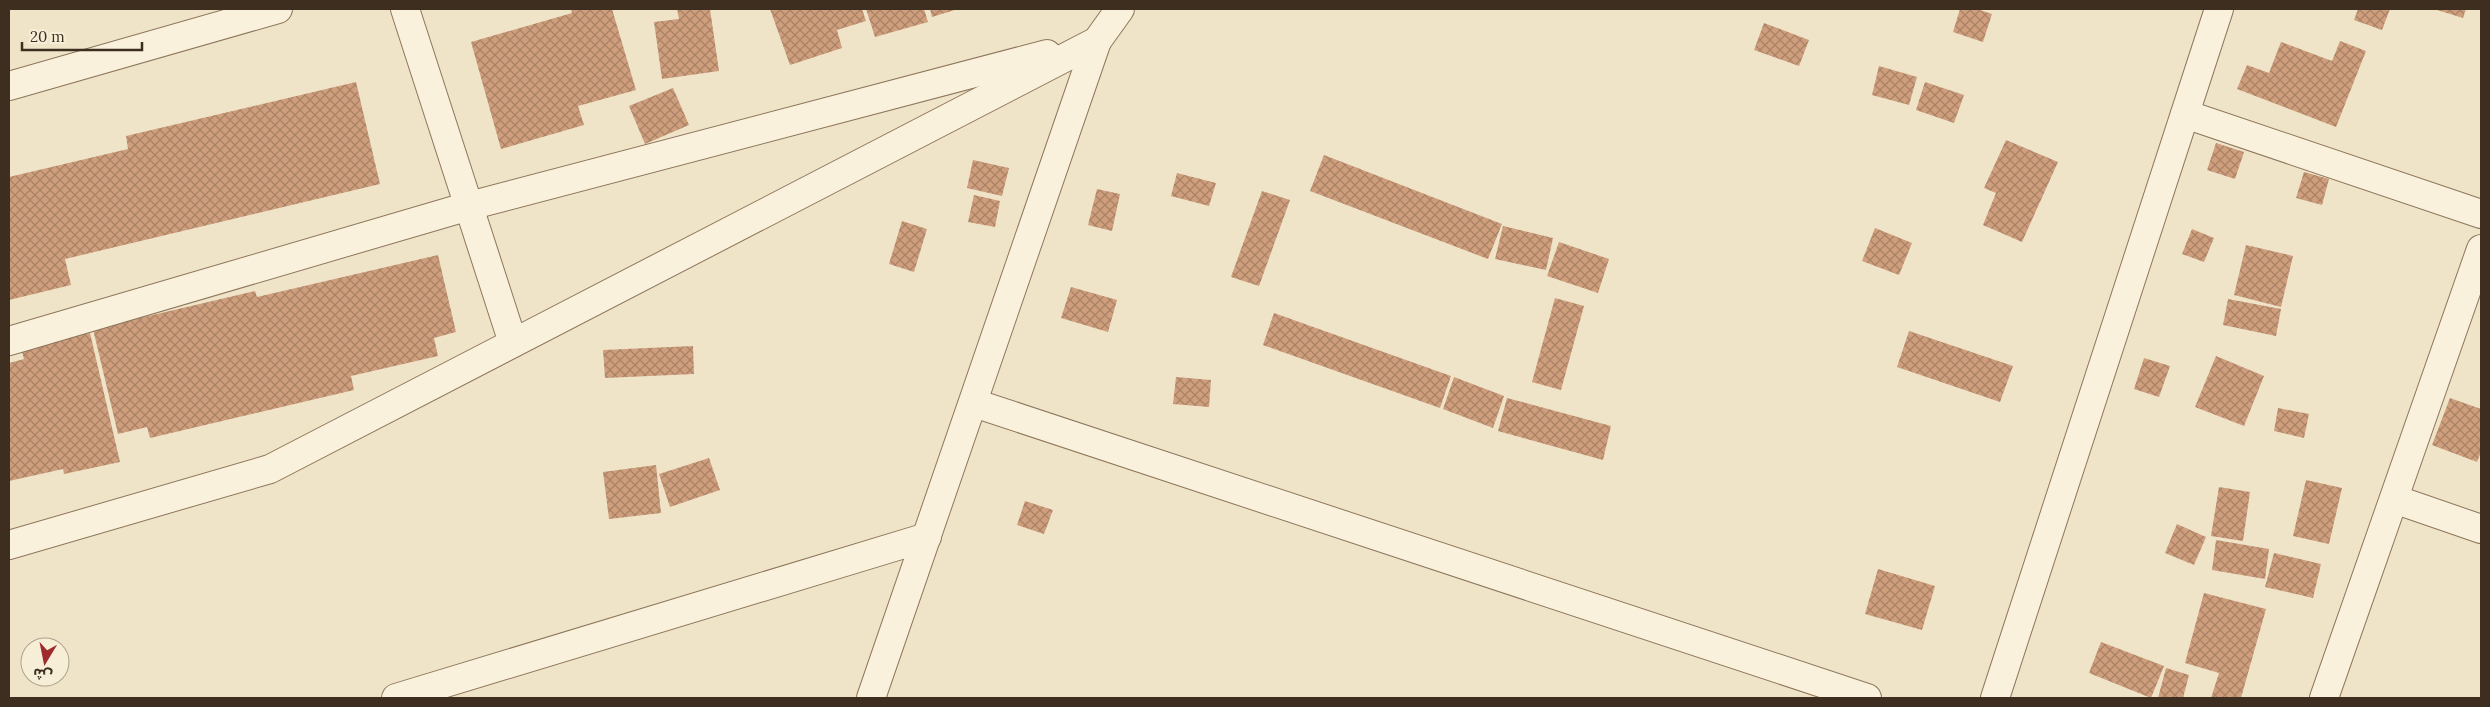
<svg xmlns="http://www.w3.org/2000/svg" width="2490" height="707" viewBox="0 0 2490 707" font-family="Lora,'Noto Sans Arabic',serif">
  <defs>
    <pattern id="building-cross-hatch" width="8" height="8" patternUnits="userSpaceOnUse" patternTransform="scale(1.25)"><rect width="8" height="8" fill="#cf9f7d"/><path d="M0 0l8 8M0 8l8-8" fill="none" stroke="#a98266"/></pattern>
  </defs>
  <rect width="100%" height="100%" fill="#f0e4c8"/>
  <g fill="url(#building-cross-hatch)">
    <path d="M571,9h41l24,81 -58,16 6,19 -83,24 -30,-107 101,-29z"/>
    <path d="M677,9h33l9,62 -57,8 -8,-57 25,-3z"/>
    <path d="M770,9h92l4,12 -29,9 5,18 -52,17z"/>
    <path d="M866,9h58l4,13 -53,15z"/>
    <path d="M930,9h28l-26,8z"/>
    <path d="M1960,9h17l15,5 -9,28 -30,-10z"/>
    <path d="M2358,9h32l-8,21 -28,-10z"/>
    <path d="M2434,9h32l-3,9z"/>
    <path d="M1764,23l45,17 -10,26 -45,-16z"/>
    <path d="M2340,41l26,10 -30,76 -99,-38 10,-24 22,8 12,-31 51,19z"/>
    <path d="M1879,66l38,11 -8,28 -37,-10z"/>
    <path d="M356,82l24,102 -315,75 6,26 -62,15v-123l119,-28 -2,-13z"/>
    <path d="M1925,82l39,13 -10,28 -38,-13z"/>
    <path d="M673,88l16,37 -44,19 -16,-38z"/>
    <path d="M2006,140l52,22 -36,80 -39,-17 13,-32 -12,-5z"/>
    <path d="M2216,143l28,9 -9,27 -28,-9z"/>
    <path d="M1324,155l178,69 -14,35 -178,-68z"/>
    <path d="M973,160l36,8 -7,28 -35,-8z"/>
    <path d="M2304,172l25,7 -7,26 -26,-7z"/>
    <path d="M1177,173l39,10 -7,23 -38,-10z"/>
    <path d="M1097,189l23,5 -8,37 -24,-6z"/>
    <path d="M1262,191l28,9 -31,86 -28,-9z"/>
    <path d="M974,195l26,6 -5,26 -27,-5z"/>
    <path d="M902,221l25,8 -13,43 -25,-8z"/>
    <path d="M1503,226l50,12 -7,32 -51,-11z"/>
    <path d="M1875,228l37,15 -13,32 -37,-14z"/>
    <path d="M2192,229l22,9 -10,24 -22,-8z"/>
    <path d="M1559,242l50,17 -11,34 -51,-17z"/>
    <path d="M2246,245l47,11 -12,51 -47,-12z"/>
    <path d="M438,255l18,77 -22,6 4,18 -87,20 3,14 -204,48 -3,-11 -29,7 -25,-105 162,-38 2,6z"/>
    <path d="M1071,287l46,13 -9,32 -47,-14z"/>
    <path d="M1555,298l29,8 -23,84 -29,-8z"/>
    <path d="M2228,299l53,10 -5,27 -53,-11z"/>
    <path d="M1274,313l177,63 -11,32 -177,-63z"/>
    <path d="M1909,331l104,35 -13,36 -103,-35z"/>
    <path d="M90,333l30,129 -56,12 -1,-5 -54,12v-118l15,-4 -3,-11z"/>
    <path d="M693,346l1,28 -89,4 -2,-28z"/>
    <path d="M2216,356l48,20 -20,50 -49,-19z"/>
    <path d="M2144,358l26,8 -11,31 -25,-8z"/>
    <path d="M1176,377l35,3 -2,27 -36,-3z"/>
    <path d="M1454,377l50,19 -11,32 -50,-19z"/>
    <path d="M1507,398l104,28 -8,34 -105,-29z"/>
    <path d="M2450,398l31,11v43l-4,10 -45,-17z"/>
    <path d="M2278,408l31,6 -5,24 -30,-7z"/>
    <path d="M709,458l11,32 -50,17 -11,-33z"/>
    <path d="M656,465l5,48 -52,6 -6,-47z"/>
    <path d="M2306,480l36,8 -13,56 -36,-8z"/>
    <path d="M2219,487l31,5 -7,49 -32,-5z"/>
    <path d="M1025,501l28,9 -9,24 -27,-9z"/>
    <path d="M2177,524l29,13 -12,28 -29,-12z"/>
    <path d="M2216,540l53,9 -4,30 -53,-9z"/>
    <path d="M2274,553l47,11 -8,34 -48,-11z"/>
    <path d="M1878,569l57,17 -13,44 -57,-16z"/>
    <path d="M2204,593l62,16 -25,89h-30l8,-25 -34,-10z"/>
    <path d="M2101,642l63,24 -13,32 -62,-25z"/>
    <path d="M2166,668l23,7 -6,23h-25z"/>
  </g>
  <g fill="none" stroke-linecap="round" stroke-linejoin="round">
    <defs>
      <g id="minor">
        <path d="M405,9l108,334"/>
        <path d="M2185,114l296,100"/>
        <path d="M9,341l460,-135 578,-152"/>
        <path d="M974,403l893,295"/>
        <path d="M2394,499l87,30"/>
        <path d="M9,545l261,-76 827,-428 23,-32"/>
        <path d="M396,698l531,-161"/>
        <path d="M871,698l226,-657"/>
        <path d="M1995,698l224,-689"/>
        <path d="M2324,698l157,-449"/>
      </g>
      <path id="tertiary" d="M9,86l269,-77"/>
    </defs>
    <use href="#minor" stroke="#8d765c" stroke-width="30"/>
    <use href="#tertiary" stroke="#8d765c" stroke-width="30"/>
    <use href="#minor" stroke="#faf1dc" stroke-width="28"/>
    <use href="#tertiary" stroke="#faf1dc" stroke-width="28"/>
  </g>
  <rect width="2490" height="707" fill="none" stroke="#3d2e20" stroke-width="20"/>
  <g transform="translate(45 662) rotate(190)"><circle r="24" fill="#f7eed8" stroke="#ada18e"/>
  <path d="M0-4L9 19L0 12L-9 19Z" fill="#9e2a2b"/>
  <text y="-8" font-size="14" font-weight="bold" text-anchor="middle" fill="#3d2e20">ش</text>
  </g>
  <path d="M22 42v8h120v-8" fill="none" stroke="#3d2e20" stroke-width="2.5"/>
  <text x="30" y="42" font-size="15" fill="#3d2e20" stroke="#f7eed8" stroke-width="4" paint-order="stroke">20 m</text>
</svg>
